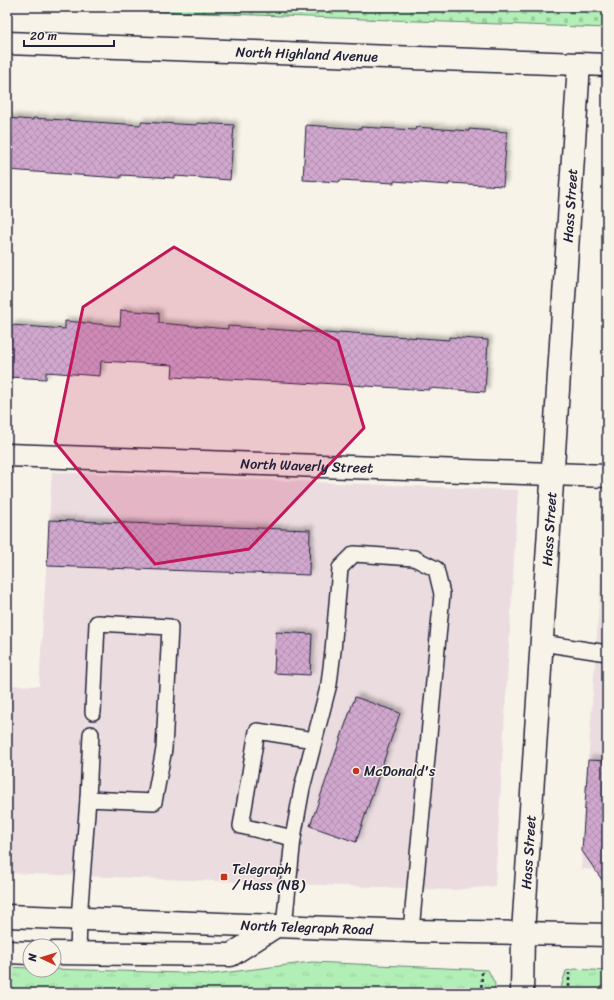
<svg xmlns="http://www.w3.org/2000/svg" width="614" height="1000" viewBox="0 0 614 1000" font-family="Sriracha,sans-serif">
  <defs>
    <pattern id="grass-tufts" width="24" height="20" patternUnits="userSpaceOnUse"><rect width="24" height="20" fill="#b2efb6"/><path d="M3 7l-1-3M5 7V3M7 7l1-3M15 17l-1-3M17 17v-4M19 17l1-3" fill="none" stroke="#99cd9d"/></pattern>
    <pattern id="cemetery-stones" width="16" height="16" patternUnits="userSpaceOnUse"><rect width="16" height="16" fill="#b2efb6"/><path d="M2 7V4a2 2 0 0 1 4 0v3zM10 15v-3a2 2 0 0 1 4 0v3z" fill="#99cd9d"/></pattern>
    <pattern id="building-cross-hatch" width="8" height="8" patternUnits="userSpaceOnUse"><rect width="8" height="8" fill="#d0a7cd"/><path d="M0 0l8 8M0 8l8-8" fill="none" stroke="#b28fb1"/></pattern>
    <filter id="shadow"><feDropShadow dx="3.5" dy="-3.5" stdDeviation="2" flood-color="#0004"/></filter>
  </defs>
  <rect width="100%" height="100%" fill="#f7f3e8"/>
  <filter id="ink" filterUnits="userSpaceOnUse"><feTurbulence type="fractalNoise" baseFrequency=".025" numOctaves="2"/><feDisplacementMap in="SourceGraphic" scale="8" xChannelSelector="R" yChannelSelector="G"/><feConvolveMatrix kernelMatrix="1 2 1 2 8 2 1 2 1" color-interpolation-filters="sRGB"/></filter>
  <g filter="url(#ink)">
    <g fill="#ebdce0">
      <path d="M52,472l466,18 -23,396 -42,4 -446,-17v-188l32,1z"/>
      <path d="M605,513l2,1v356l-26,-1z"/>
    </g>
    <g fill="url(#grass-tufts)" stroke="#6a8878">
      <path d="M312,962l176,8 7,14 -1,9h-487v-26l23,1v2h24v-1l160,5z"/>
      <path d="M575,969l32,2v22h-47l2,-9 4,-13z"/>
    </g>
    <path fill="url(#cemetery-stones)" stroke="#6a8878" d="M39,7h568v21z"/>
    <g fill="url(#building-cross-hatch)" stroke="#22223b" filter="url(#shadow)">
      <path d="M7,118l26,2v-2l108,7v-3l56,3v-2l37,2 -4,55 -55,-4v2l-54,-3v3l-114,-8z"/>
      <path d="M306,125l55,4v-2l54,3 1,-3 53,4v-2l38,3 -4,54 -54,-3v2l-55,-4v2l-54,-3v2l-37,-2z"/>
      <path d="M121,310l38,3v10l69,6v-3l111,8v-2l110,8v-3l39,3 -3,52 -56,-4v2l-110,-7v1l-109,-6v1l-38,-2 1,-12 -72,-4 -1,15 -54,-4v7l-38,-2 3,-52 54,4v-8l55,5z"/>
      <path d="M49,520l261,10 -1,45 -262,-9z"/>
      <path d="M276,632l36,2 -2,41 -36,-2z"/>
      <path d="M355,697l45,16 -44,129 -46,-16z"/>
      <path d="M588,760l19,1v126l-25,-36z"/>
    </g>
    <g fill="none" stroke-linecap="round" stroke-linejoin="round">
      <defs>
        <g id="service">
          <path d="M542,643l65,10"/>
          <path d="M88,799l3,-65"/>
          <path d="M293,838l-52,-12 16,-95 57,9"/>
          <path d="M284,926l9,-88 9,-50 27,-104 4,-33 7,-83 14,-14 60,4 22,11 6,25 -31,337"/>
          <path d="M78,953l1,-34 9,-120 66,3 10,-53 6,-122 -73,-4 -4,89"/>
        </g>
        <g id="minor">
          <path id="s1" d="M7,43l600,22"/>
          <path id="s2" d="M7,455l600,21"/>
          <path id="s3" d="M523,933l56,-869"/>
        </g>
        <path id="tertiary" d="M522,993l1,-60"/>
        <g id="primary">
          <path id="s4" d="M7,916l404,15 112,2 84,2"/>
          <path d="M7,952l23,1"/>
          <path d="M54,953l177,2 45,-29"/>
        </g>
      </defs>
      <use href="#service" stroke="#22223b" stroke-width="18"/>
      <use href="#minor" stroke="#22223b" stroke-width="25"/>
      <use href="#tertiary" stroke="#22223b" stroke-width="25"/>
      <use href="#primary" stroke="#22223b" stroke-width="25"/>
      <g stroke="#22223b" stroke-width="2.5" stroke-dasharray="3 3" stroke-linecap="butt">
        <path d="M481,993l1,-22"/>
        <path d="M569,993v-20"/>
      </g>
      <use href="#service" stroke="#f7f3e8" stroke-width="15"/>
      <use href="#minor" stroke="#f7f3e8" stroke-width="22"/>
      <use href="#tertiary" stroke="#f7f3e8" stroke-width="22"/>
      <use href="#primary" stroke="#f7f3e8" stroke-width="22"/>
    </g>
  </g>
  <path fill="#c2185b" fill-opacity="0.2" stroke="#c2185b" stroke-width="3" stroke-linejoin="round" d="M174,247l164,94 26,87 -115,121 -94,15 -100,-122 28,-135z"/>
  <g fill="#c8321e" stroke="#f7f3e8" stroke-width="1.5">
    <circle cx="356" cy="771" r="4"/>
    <rect x="220" y="873" width="8" height="8" rx="2"/>
  </g>
  <g text-anchor="middle" dominant-baseline="central" stroke-width="3" stroke-linejoin="round" paint-order="stroke">
    <g font-size="14" fill="#22223b" stroke="#f7f3e8">
      <text stroke="none"><textPath href="#s1" startOffset="300">North Highland Avenue</textPath></text>
      <text stroke="none"><textPath href="#s3" startOffset="729">Hass Street</textPath></text>
      <text stroke="none"><textPath href="#s2" startOffset="300">North Waverly Street</textPath></text>
      <text stroke="none"><textPath href="#s3" startOffset="405">Hass Street</textPath></text>
      <text stroke="none"><textPath href="#s3" startOffset="81">Hass Street</textPath></text>
      <text stroke="none"><textPath href="#s4" startOffset="300">North Telegraph Road</textPath></text>
    </g>
    <g font-size="14" fill="#22223b" stroke="#f7f3e8" text-anchor="start">
      <text x="364" y="771">McDonald's</text>
      <text x="232" y="869">Telegraph<tspan x="232" dy="16">/ Hass (NB)</tspan></text>
    </g>
  </g>
  <rect width="614" height="1000" fill="none" stroke="#f7f3e8" stroke-width="24"/>
  <rect x="12" y="12" width="590" height="976" fill="none" stroke="#22223b" stroke-width="1.5" filter="url(#ink)"/>
  <g transform="translate(42 958) rotate(274)"><circle r="19" fill="#f7f3e8" stroke="#a29fa3"/>
  <path d="M0-3L7 15L0 10L-7 15Z" fill="#c8321e"/>
  <text y="-6" font-size="11" font-weight="bold" text-anchor="middle" fill="#22223b">N</text>
  </g>
  <path d="M24 40v6h90v-6" fill="none" stroke="#22223b" stroke-width="2"/>
  <text x="30" y="40" font-size="12" fill="#22223b" stroke="#f7f3e8" stroke-width="3" paint-order="stroke">20 m</text>
</svg>
